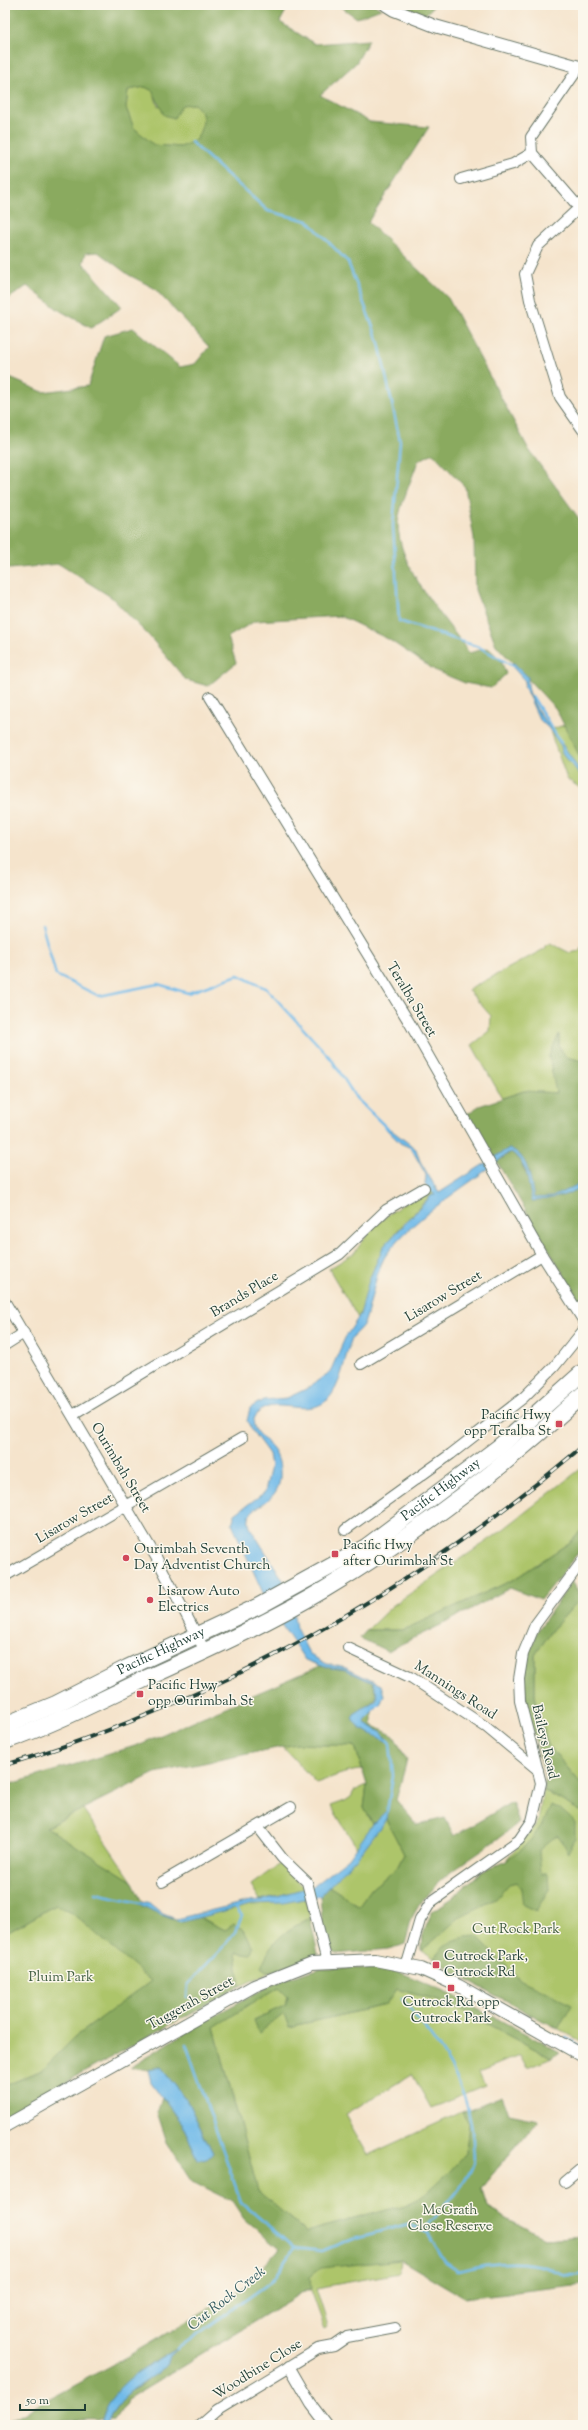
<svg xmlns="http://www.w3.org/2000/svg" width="588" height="2430" viewBox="0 0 588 2430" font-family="'Sorts Mill Goudy',serif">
  <rect width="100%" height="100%" fill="#fbf7ec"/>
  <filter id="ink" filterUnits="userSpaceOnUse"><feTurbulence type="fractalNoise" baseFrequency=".025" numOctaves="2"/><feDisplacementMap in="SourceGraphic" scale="8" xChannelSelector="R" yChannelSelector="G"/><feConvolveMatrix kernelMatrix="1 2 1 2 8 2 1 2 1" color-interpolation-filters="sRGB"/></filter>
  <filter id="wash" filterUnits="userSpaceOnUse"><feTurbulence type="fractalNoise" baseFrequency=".012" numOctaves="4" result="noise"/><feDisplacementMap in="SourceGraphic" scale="16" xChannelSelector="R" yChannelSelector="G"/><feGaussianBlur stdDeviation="0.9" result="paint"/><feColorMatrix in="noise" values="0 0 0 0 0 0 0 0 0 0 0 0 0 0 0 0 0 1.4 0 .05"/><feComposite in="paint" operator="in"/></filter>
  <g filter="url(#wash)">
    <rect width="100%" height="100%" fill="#f5e4cc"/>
    <g fill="#adc56a" stroke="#66814f">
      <path d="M145,87l8,4 5,15 36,-2c14,12 9,20 3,35l-16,8 -27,-2 -20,-17 -8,-20 2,-18z"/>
      <path d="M564,725l19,38v27l-16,-11 -15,-42 -2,-7z"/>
      <path d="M550,943l20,10 9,-2 4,-7v117l-17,-4 -7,-11v-10l-10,20 8,37 -33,-2 -22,7 -30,-53 18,-14 1,-15 -23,-26 76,-41 1,-3z"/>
      <path d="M432,1185l6,11 -7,-1 -37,39 -36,84 -29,-49 25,-16 17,-23 19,-17z"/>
      <path d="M583,1467v61l-11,13 -59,39 -110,50h-36l25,-24 104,-71z"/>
      <path d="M583,1599v187l-35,-41 -13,-49v-41l17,-25 27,-30z"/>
      <path d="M296,1744l59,2 7,24c-18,1 -30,8 -46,13l-33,-36z"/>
      <path d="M367,1785l-3,23 9,16 -16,24 -26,-42 14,-5 6,-4 3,-6z"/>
      <path d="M543,1790l37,21 3,-1v232l-116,-62 -45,-29 1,-17 10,-23 18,-12 30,-27 24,-10 33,-40z"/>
      <path d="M83,1809l49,72 -87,-53z"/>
      <path d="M386,1819l18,35 -7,14 -25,20 -13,18 -30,-20 31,-32z"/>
      <path d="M281,1863l24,26 -45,11 -9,-15z"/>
      <path d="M306,1899l4,19 -23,13 -26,36 8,6 -29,13 -4,-35 -11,-21 -26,-13 52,-13z"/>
      <path d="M56,1905l16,8 80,68 -78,57 -32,32 -37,16v-152z"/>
      <path d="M279,1987l9,9 -2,9 -32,15 30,-6 5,13 96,-22 11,-16 50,13 106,56 -25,10 -7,-13 -41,17 6,14 -54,22 -19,-34 -67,41 23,40 94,-43 7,11 -3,30 -18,21 90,-54 -57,68 6,19 58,32 38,-3 -182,24 -2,13 -83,15 12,38 -3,3 -14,-39h-5l-179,109 -13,20 -36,-2 -43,8 353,-215 -82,22 -48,-40 -44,-166z"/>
    </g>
    <g fill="#8aaa5e" stroke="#547449" fill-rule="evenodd">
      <path d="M5,5h284l-9,17 35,22 54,-4 -13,23 -36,32 50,27 59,5 -61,95 80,76 81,152 54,74v239l-27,-54 -60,-64 -21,-55 -1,-52 -9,-51 -32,-34 -15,8c-5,15 -19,47 -20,61 -1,46 47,95 71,131l19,-5 13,12 5,14 -15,14 -26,-5 -29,-12 -48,-32 -48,-23 -85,5 -27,16 8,26 -28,23 -22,-6 -36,-43 -39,-40 -52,-33 -49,5 -5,-3v-190l38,16 45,-6 16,-50 29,-8 47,39 15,-3 14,-17 -55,-59 -25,-13 -31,-23 -12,1 -3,10 39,44 -31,21 -32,-18 -32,-24 -22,15zM145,87l8,4 11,24 10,3 8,-13 12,-1c14,12 9,20 3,35l-16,8 -27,-2 -20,-17 -8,-20 2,-18z"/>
      <path d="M338,5h37l6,4 -24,9z"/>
      <path d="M402,5h33l-11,11z"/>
      <path d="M559,1034v12l7,11 17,4v246l-86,-145 14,-10 7,5 9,18 3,-2 -10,-18 -7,-5 -20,7 -26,-43 12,-8 45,-15 32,2 -7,-37z"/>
      <path d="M583,1528v19l-43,53 -30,-12 -61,33 -62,30 -27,-13 7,-8h36l110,-50 59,-39z"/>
      <path d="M572,1581l11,18 -4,1 -27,30 -17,25v41l13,49 35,41v24l-3,1 -37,-21 2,-14 -20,-76 1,-41 12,-29z"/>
      <path d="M320,1666l26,4 27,13c8,15 3,14 -6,24 -4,4 -6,15 -8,21l30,14 -24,-19 -1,-3 8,-10v15l22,11 13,24 -11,40 21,25 28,-7 9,18 58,-34 7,20c-35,31 -83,50 -105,92 -5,9 -6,21 -9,30l-17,5 -53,5c-13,-13 -13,-40 -15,-58l9,-10 30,20 13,-18 25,-20 7,-14 -18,-35 1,-9 -14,14 -9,-16 3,-23 -12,-39 -59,-2 -141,29 -109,54 86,54 10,21 -3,1c26,10 28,23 60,14l26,13 9,-6 10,6 9,18 -2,6 -15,-2 4,34 -235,130v-30l37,-16 32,-32 77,-57 -79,-68 -16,-8 -51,29v-148l133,-41z"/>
      <path d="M551,1805l8,3 16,14v16l-6,14 -12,-17 -18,15 2,24h7l1,15 -13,22 -13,-6 -2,-16 -4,-7 -8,2 -13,15 -35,17 -39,35 1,-17 10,-23 18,-12 30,-27 24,-10 21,-16 18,-24z"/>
      <path d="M310,1918l8,36 -49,19 -8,-6c12,-28 22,-35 49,-49z"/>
      <path d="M477,1936l42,43 53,25 -14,25 -91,-49 -33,-22c12,-16 23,-21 43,-22z"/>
      <path d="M390,1968l61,26 109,58 -8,6 -106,-56 -50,-13 -11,16 -96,22 -5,-13 -25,19 -5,-13 32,-15 2,-9 -9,-9 -65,40 44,164 48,41 99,-27 17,-8 28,-26 16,-18 3,-30 -7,-11 40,-16 7,18 29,6 -57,68 6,19 58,32 38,-3v48l-118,14 -64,-38 -80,8 -11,9 1,12 -5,1 -179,109 -13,20h-5l13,-23 22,-13 34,-35c-27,15 -68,40 -76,71 -33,-2 -64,6 -97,6v-2l123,-67 117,-69 34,-38 -35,-30 -12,-18 -40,-20 -25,-39 -10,-30 5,-15 19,26 17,35 15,-5 -27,-54 -25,-31 -13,2 -18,-3 81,-50 66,-35 40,-13z"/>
    </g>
    <g fill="#70bae9" stroke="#487c8e">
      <path d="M514,663l14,14c-3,24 22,50 34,67 8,10 13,21 21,31v3l-21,-25 -1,-7 -12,-17 -10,-10 -15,-33 1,-5 -15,-17z"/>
      <path d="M386,1129h4l26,20 4,12 19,32 70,-45c21,8 21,32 25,50l18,-1 31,-15c-3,13 -39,18 -51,19l-6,-30 -8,-14 -7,-5 -3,1c-40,34 -90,59 -122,102 -10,14 -15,49 -21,66 -2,7 -10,11 -13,17 -8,19 -10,49 -26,63 -20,17 -54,-6 -69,13 -11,14 7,24 15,34 5,6 8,15 8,22 3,33 -28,34 -31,47 -1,4 1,9 2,12l39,62 6,37 14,27 17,9 19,4 35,17 3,10 -3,8 -17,17 1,3 17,10 8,10 -31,-15 -7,-10 2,-4 22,-14 1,-10 -4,-7 -27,-13 -21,-3 -20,-7 -36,-54 -37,-82 3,-10 30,-22 6,-26 -2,-12 -16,-22 -6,-11 3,-13 13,-8 24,-2 19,-9 24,-17 15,-34 15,-23 9,-35 14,-33 49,-52h3l-10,-10 1,-10 -15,-27 -11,-5z"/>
      <path d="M388,1809l-2,10 -26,35 -40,42 -37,7 -32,1 -69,18 -21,-7 -24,-12 11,-1 15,12 13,5 74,-18 13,-1 50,-14 36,-28 24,-34z"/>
      <path d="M161,2068l25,31 27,54 -6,6 -9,-1 -17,-35 -30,-41 -3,-12z"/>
      <path d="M180,2347l-10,9 -3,10c-23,17 -52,29 -60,59h-6c6,-39 48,-59 79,-78z"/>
    </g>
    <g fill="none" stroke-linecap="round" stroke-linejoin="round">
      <g stroke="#70bae9" stroke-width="2.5">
        <path d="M191,142l77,69 40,10 40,41 31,81 21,98 -7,85 6,95 80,26 34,19"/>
        <path d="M532,696l29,47"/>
        <path d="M42,925l14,50 43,21 59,-12 30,9 50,-18 29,14 65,71 24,38 33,32"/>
        <path d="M387,1812l6,-36 -3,-33 -3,-3"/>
        <path d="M95,1893l45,10"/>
        <path d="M187,1997l1,-13 36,-38 12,-16 6,-14 -6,-9 2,-1"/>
        <path d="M402,1999c36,45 67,83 71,142 0,7 2,18 0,24 -10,25 -33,46 -50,66"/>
        <path d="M566,2038l17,10"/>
        <path d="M294,2248l28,3 29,-12 57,-15 20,9 18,30 12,8c23,-6 54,-11 78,-6 19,3 25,14 47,9"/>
        <path d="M177,2349l96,-69 21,-32 -53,-46 -55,-158"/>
      </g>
    </g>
  </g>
  <g filter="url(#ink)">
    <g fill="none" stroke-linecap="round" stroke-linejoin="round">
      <defs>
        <g id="minor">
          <path d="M580,66l-49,71 1,16 51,59"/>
          <path d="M461,179l52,-15 19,-11"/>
          <path d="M579,208l-41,38 -13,28 5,26 30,97 23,33"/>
          <path d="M210,697l199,325 133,233 41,65"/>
          <path d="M5,1302l151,255 49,94"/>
          <path d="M5,1345l19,-12"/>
          <path d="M361,1364l181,-109"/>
          <path d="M73,1415l267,-161 46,-44 38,-22"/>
          <path d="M345,1530l106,-76 72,-56 31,-31 29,-36"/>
          <path d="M5,1576l237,-138"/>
          <path d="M348,1648l64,30 74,49 52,43"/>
          <path d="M258,1827l24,31 25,24 20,80"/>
          <path d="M162,1882l129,-75"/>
          <path d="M407,1964l13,-44 11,-18 88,-62 13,-19 9,-38 -21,-82 -1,-22 4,-25 12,-29 48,-65"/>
          <path d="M565,2182l18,-15"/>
          <path d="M289,2366l22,38 16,21"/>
          <path d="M200,2425l16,-14 102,-62 16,-3 13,-9 48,-9"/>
        </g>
        <g id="tertiary">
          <path d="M386,5l8,5 41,16 148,42"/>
          <path d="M5,2126l249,-140 58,-23 63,-3 46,9 38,17 124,70"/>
        </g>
        <g id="primary">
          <path id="s1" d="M5,1725l51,-21 71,-36 132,-62 107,-59 133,-100 84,-75"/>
          <path d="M5,1741c49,-17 94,-40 140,-62 61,-28 123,-56 180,-90 94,-56 178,-121 258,-195"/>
        </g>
      </defs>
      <use href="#minor" stroke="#6a7769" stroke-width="12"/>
      <use href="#tertiary" stroke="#6a7769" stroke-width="14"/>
      <use href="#primary" stroke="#6a7769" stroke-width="18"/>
      <use href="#minor" stroke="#fff" stroke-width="10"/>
      <use href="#tertiary" stroke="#fff" stroke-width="12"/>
      <use href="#primary" stroke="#fff" stroke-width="16"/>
      <defs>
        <path id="rail" d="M5,1765c216,-64 406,-174 578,-319"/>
      </defs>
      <use href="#rail" stroke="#1f3d34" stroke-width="4"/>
      <use href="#rail" stroke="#fbf7ec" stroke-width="2.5" stroke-dasharray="8" stroke-linecap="butt"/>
    </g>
  </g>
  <g fill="#d1495b" stroke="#fbf7ec" stroke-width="1.5">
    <rect x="555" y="1420" width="8" height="8" rx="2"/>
    <rect x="331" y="1550" width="8" height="8" rx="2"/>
    <circle cx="126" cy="1558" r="4"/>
    <circle cx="150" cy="1600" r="4"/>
    <rect x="136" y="1690" width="8" height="8" rx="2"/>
    <rect x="432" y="1961" width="8" height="8" rx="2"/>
    <rect x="447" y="1984" width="8" height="8" rx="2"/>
  </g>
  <g text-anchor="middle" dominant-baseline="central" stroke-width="3" stroke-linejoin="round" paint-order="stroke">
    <g font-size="14" fill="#1f3d34" stroke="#fbf7ec">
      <text transform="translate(411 1000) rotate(59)">Teralba Street</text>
      <text transform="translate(245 1295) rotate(-31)">Brands Place</text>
      <text transform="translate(444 1297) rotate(-31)">Lisarow Street</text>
      <text transform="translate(120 1468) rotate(59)">Ourimbah Street</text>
      <text stroke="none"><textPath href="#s1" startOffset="497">Pacific Highway</textPath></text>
      <text transform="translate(75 1519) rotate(-30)">Lisarow Street</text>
      <text stroke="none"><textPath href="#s1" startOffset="173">Pacific Highway</textPath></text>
      <text transform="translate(455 1691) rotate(33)">Mannings Road</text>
      <text transform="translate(544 1742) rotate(77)">Baileys Road</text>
      <text transform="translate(191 2004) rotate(-29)">Tuggerah Street</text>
      <text transform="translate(258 2370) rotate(-32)">Woodbine Close</text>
    </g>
    <g font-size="14" fill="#1f3d34" stroke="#fbf7ec" text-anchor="start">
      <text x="551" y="1416" text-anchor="end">Pacific Hwy<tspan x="551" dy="16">opp Teralba St</tspan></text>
      <text x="343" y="1546">Pacific Hwy<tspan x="343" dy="16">after Ourimbah St</tspan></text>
      <text x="134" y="1550">Ourimbah Seventh<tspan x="134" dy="16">Day Adventist Church</tspan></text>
      <text x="158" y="1592">Lisarow Auto<tspan x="158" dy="16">Electrics</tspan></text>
      <text x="148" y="1686">Pacific Hwy<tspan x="148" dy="16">opp Ourimbah St</tspan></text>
      <text x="444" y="1957">Cutrock Park,<tspan x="444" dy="16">Cutrock Rd</tspan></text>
      <text x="451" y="2003" text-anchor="middle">Cutrock Rd opp<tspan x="451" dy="16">Cutrock Park</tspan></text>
    </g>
    <g font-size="14" fill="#425f42" stroke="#fbf7ec">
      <text x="516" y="1930">Cut Rock Park</text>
      <text x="61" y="1978">Pluim Park</text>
      <text x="450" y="2211">McGrath<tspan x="450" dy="16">Close Reserve</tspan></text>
    </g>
    <g font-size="15" font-style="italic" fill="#335c61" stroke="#fbf7ec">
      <text transform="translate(227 2299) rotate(-38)">Cut Rock Creek</text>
    </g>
  </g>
  <rect width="588" height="2430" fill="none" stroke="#fbf7ec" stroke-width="20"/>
  <path d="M20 2404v6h65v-6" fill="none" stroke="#1f3d34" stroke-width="2"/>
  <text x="26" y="2404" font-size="12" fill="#1f3d34" stroke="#fbf7ec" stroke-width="3" paint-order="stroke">50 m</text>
</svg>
